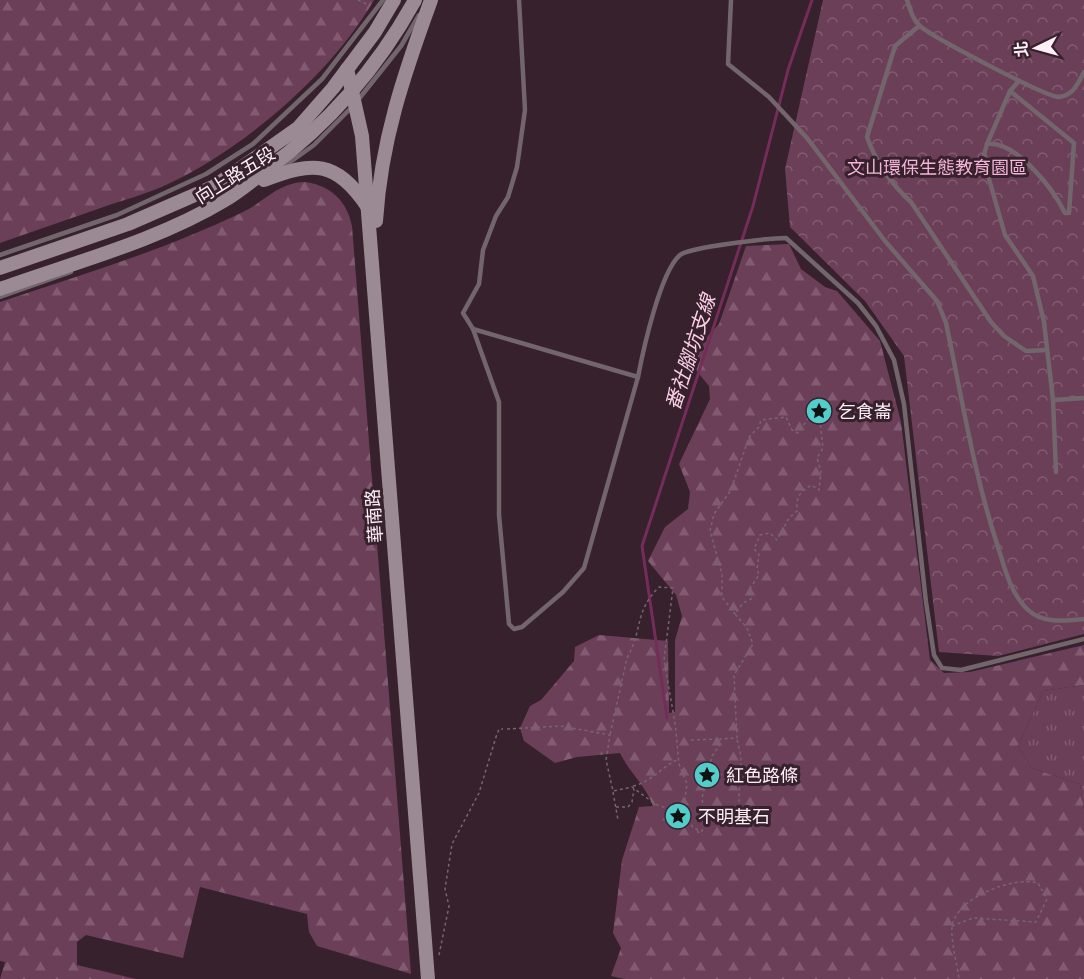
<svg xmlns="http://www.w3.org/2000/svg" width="1084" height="979" viewBox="0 0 1084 979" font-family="'Asap Condensed','Noto Sans TC',sans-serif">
  <defs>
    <pattern id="grass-tufts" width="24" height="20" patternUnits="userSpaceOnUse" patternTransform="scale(1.5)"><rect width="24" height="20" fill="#6c3f59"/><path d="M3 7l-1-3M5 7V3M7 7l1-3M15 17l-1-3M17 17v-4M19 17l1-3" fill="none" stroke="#825b72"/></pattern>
    <pattern id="forest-firs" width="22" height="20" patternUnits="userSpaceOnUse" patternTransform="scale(1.5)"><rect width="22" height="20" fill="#6c3f59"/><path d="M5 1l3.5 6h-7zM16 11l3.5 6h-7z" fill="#825b72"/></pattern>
    <pattern id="park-crowns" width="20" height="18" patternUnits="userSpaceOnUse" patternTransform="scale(1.5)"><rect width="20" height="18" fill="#6c3f59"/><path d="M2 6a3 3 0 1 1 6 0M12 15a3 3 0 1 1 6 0" fill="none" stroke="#825b72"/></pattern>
  </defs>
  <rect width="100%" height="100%" fill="#36212d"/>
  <path fill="url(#grass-tufts)" d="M1084,685v125l-4,-26 -49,-16 -13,-22 25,-55z"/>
  <g fill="url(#forest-firs)">
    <path d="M0,0h374c-42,73 -129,148 -206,184 -17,8 -37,14 -56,20 -37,13 -75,26 -112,39z"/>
    <path d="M306,182c25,4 41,19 46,44l59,748 -94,-28 -8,-14 -2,-18 -107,-27 -17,71 -97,-23 -9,7v23l59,14h-136l5,-17 -5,-1v-659c81,-27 164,-52 241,-89 24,-11 37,-31 65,-31z"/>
    <path d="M789,244l12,25 24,18 12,4 43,50 21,81 29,238 14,13 26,-1 114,-27v40l-41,6 -25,55 13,22 49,16 4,26v169h-459l-14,-3 10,-28 -8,-15 9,-73 17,-53 14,-1c-7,-20 -24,-34 -33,-53l-43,4 -22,6 -31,-22 -4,-13 10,-22 11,-6 33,-39 1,-14 24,-12 69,6 1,72 6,-1v-72l7,-24 -6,-21 -28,-34 17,-34 23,-18 2,-17 -11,-28 31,-65 -1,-13 -14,-17 -2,-17 26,-28 27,-78z"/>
  </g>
  <path fill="url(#park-crowns)" d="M823,0h261v634l-86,22 -59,-4 -35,-296 -39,-55 -75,-74 -5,-58z"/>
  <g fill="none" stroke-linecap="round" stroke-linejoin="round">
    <path stroke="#742d5a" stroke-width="3" d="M667,718l-25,-172 111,-340 35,-136 24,-70"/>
    <g stroke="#78656f" stroke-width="1.5" stroke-dasharray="3 3" stroke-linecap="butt">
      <path d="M358,0l12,6"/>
      <path d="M507,729l54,-3 49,9 -4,25 7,31 19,-4 23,17 28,10 4,-30 -8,-20 -4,-41 -11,-63 9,-72 -14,-1c-25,25 -16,43 -32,71l-17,77"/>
      <path d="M691,740l28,-1"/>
      <path d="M633,786c19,-4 29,-20 46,-27"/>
      <path d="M613,792l5,28"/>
      <path d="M616,807h12l4,-5 2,-13"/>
      <path d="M686,814l7,14 9,3 3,-8 -3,-25 10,-42 7,-10 1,-7 17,-1 -3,-63 19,-31 -6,-16 -12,-14 8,-11 8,-4 -1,-11 9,-13 -2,-6 2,-15 -5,-5 6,-14 10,-2 7,7 12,-22 8,-7c-1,-14 2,-18 14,-26l8,5 2,-19 -4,-13 6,-10 -4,-37 -7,2 -14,20 -6,-3 -6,-13 -25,3 -2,7 -10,10 -18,53 -17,24 -4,17 12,43v23l13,17"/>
      <path d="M707,822l12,-3h19l3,-62 -4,-18"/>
      <path d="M697,831l5,4"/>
      <path d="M952,926l21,-8 63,4 11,-23 -9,-16c-25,-7 -83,15 -86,44 -1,16 5,36 7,52"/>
      <path d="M439,955l10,-49 -4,-17 7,-45 27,-51 17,-56 3,-8h4"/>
    </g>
    <g stroke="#72666c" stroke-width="4.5">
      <path d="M519,0l6,110 -8,57 -9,30 -12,19 -13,34 -4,34 -16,29 10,16 165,48c5,-26 22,-105 42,-122 10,-8 90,-17 106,-17l72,65 18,23 18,34 10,44 22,198 8,53 8,13 19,2 123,-31"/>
      <path d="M731,0l-3,64 41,33 38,41 78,103 52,60 9,22c16,75 28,152 52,224 7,22 12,45 29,62 15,15 38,12 57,10"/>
      <path d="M907,0c2,7 6,20 12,25 9,10 129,73 140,72 15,-2 19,-14 25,-25"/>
      <path d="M919,26l-24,20 -28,91c9,25 24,47 44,65l80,120 13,14 22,15 21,-1"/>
      <path d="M1010,91l64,52 -5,70h-4c-12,-24 -48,-72 -78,-69l-4,14 22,77 28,41 11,46 9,78 3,72"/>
      <path d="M358,100l43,-54 18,-31"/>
      <path d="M987,144l23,-53 8,-9"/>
      <path d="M282,168l32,-23 38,-38"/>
      <path d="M0,255l117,-40 89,-41 47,-30 69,-65 61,-79"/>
      <path d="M0,297l71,-25"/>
      <path d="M473,329l26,73v113l10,109 5,5 8,-2 41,-35 21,-24 54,-191"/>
      <path d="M1053,400l31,-2"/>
    </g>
    <g stroke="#9b8993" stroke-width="14">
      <path d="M347,69l15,67 66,843"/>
      <path d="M264,180c49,-19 72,-20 103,26"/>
      <path d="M376,221c5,-80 28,-147 55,-221"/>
      <path d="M0,268l128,-44 85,-37 51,-35 34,-24 35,-40 42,-56 19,-32"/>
      <path d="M0,289c75,-27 157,-48 225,-89 14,-8 28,-20 41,-30 63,-46 111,-101 149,-170"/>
    </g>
  </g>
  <defs>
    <symbol id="sight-disc" viewBox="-11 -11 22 22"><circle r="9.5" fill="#53cdca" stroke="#36212d"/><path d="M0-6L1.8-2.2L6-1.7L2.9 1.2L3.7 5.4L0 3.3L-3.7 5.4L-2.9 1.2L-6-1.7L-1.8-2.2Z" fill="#111"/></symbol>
  </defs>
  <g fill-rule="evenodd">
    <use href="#sight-disc" x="804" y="396" width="30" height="30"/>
    <use href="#sight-disc" x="692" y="760" width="30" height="30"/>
    <use href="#sight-disc" x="663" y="801" width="30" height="30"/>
  </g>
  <g text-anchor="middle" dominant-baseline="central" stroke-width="6" stroke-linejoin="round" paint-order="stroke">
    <g font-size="18" fill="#f4b4d8" stroke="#36212d">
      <text x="937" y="167">文山環保生態教育園區</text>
    </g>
    <g font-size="18" fill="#fff0f8" stroke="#36212d">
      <text transform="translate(235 175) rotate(-32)">向上路五段</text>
      <text transform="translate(374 516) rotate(-94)">華南路</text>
    </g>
    <g font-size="18" fill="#fff0f8" stroke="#36212d" text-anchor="start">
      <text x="838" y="411">乞食崙</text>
      <text x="726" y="775">紅色路條</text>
      <text x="698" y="816">不明基石</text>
    </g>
    <g font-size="20" font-style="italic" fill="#fbcfe7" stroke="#36212d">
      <text transform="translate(690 352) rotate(-72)">番社腳坑支線</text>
    </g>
  </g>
  <g transform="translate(1036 48) rotate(265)" stroke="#36212d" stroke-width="4.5" paint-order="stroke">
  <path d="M0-4.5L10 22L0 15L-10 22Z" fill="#fff0f8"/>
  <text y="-9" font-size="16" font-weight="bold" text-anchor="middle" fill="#fff0f8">北</text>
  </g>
</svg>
